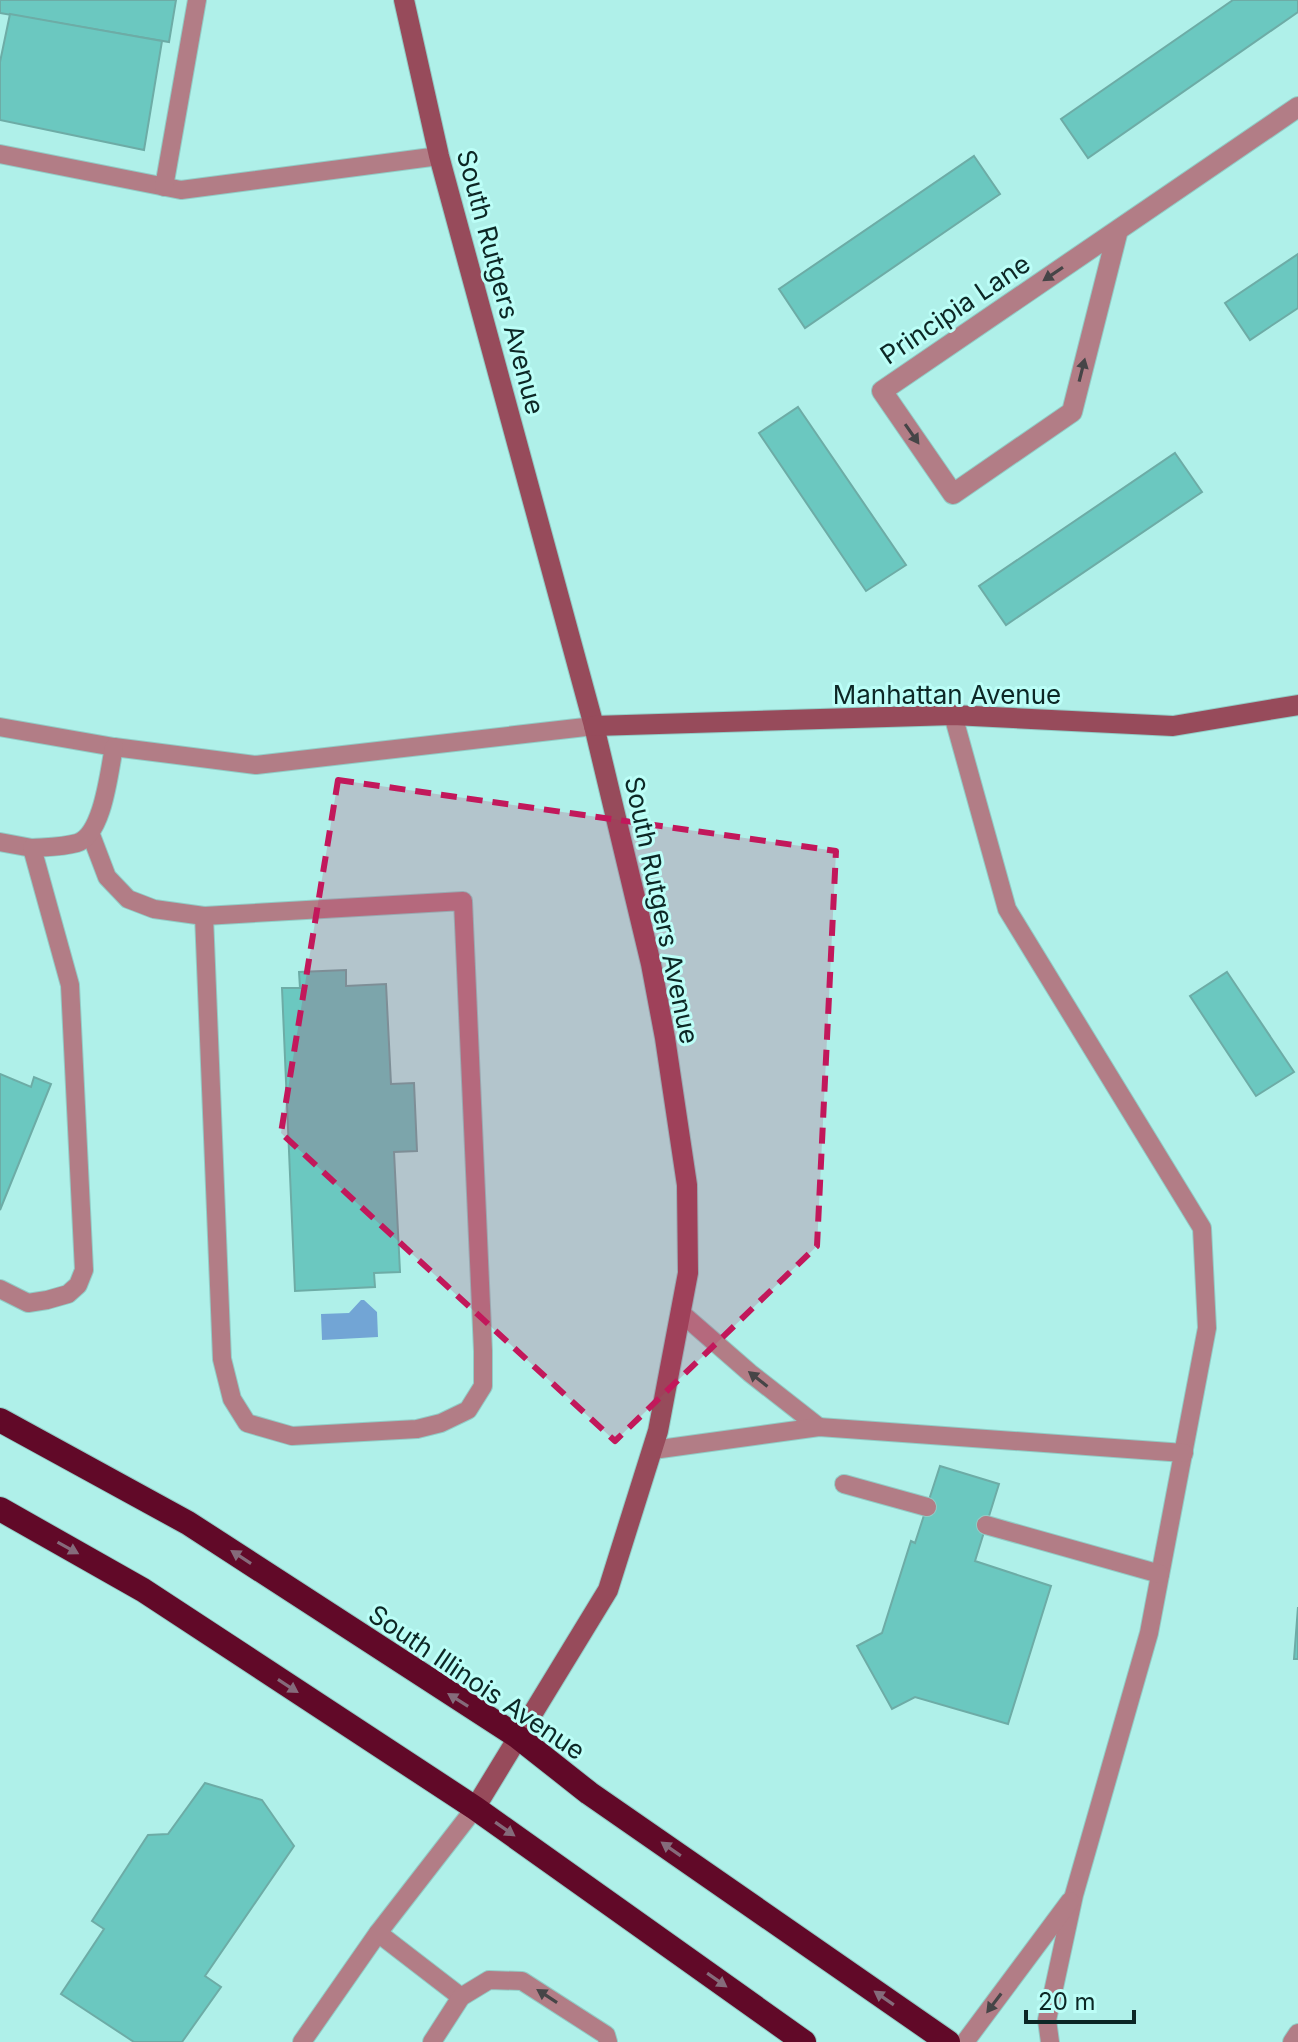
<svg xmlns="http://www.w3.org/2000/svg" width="1298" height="2042" viewBox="0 0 1298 2042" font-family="Inter,sans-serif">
  <rect width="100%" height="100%" fill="#aff0e9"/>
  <path fill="#72a5d5" d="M361,1300h3l13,12 1,25 -56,3 -1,-26 28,-1z"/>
  <g fill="#6bc8c0" stroke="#6daca6" stroke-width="2">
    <path d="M0,0h176l-7,42 -169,-29z"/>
    <path d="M1233,0h65v12l-210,146 -27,-39z"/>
    <path d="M10,14l152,27 -18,109 -144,-30v-58z"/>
    <path d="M974,156l26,38 -195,134 -26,-39z"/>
    <path d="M1298,254v54l-48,32 -25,-37z"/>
    <path d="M798,407l108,158 -40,26 -107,-158z"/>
    <path d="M1175,453l27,39 -196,133 -27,-39z"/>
    <path d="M346,970v16l40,-2 5,100 23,-1 3,68 -23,1 6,120 -26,1 1,14 -80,4 -13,-303h18l-1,-16z"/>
    <path d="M1227,972l67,100 -38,24 -66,-100z"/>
    <path d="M0,1074l31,13 3,-10 17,7 -51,126z"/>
    <path d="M940,1466l59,18 -24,77 76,25 -43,138 -93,-27 -23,12 -35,-63 25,-13 29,-92 4,2z"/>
    <path d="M1298,1607v52h-4z"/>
    <path d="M205,1783l57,17 32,46 -89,130 16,11 -39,55h-48l-73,-48 43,-65 -12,-8 56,-86 20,-1z"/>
  </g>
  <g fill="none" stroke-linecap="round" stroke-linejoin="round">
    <defs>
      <g id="lane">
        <path d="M0,154l181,36 258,-34"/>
        <path d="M164,187l33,-187"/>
        <path d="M953,715l54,194 195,319 5,100 -58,305 -75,262 -27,125 3,22"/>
        <path d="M0,727l114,20 142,18 338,-39"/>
        <path d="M91,835l16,42 21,22 26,10 50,7 259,-15 20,450v35l-15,24 -27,13 -24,6 -125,7 -45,-13 -15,-24 -10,-40 -18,-443"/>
        <path d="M0,842l32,6"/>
        <path d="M0,1289l28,14 19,-3 21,-6 10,-9 6,-15 -14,-285 -38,-137c14,-1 31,-1 45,-5 26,-8 32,-71 37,-96"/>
        <path d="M680,1312l70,61 69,54"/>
        <path d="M653,1450l166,-23 365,26"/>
        <path d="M844,1484l83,23"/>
        <path d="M986,1525l174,49"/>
        <path d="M378,1933l83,64"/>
        <path d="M302,2042l76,-109 97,-125"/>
        <path d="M432,2042l29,-45 28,-17 33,1 84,54 2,7"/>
        <path d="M965,2042l105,-141"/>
        <path d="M1292,2042l6,-9"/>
      </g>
      <path id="street" d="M1118,230l-46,182 -119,82 -71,-103 416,-284"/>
      <g id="secondary">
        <path d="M404,0l35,156 155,570 57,238 14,74 22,147 1,88 -30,158 -50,159 -133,218"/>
        <path d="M594,726l359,-11 220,11 125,-21"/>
      </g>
      <g id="highway">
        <path d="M0,1420l188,103 330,214 71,56 359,249"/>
        <path d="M0,1509l143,81 332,218 329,234"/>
      </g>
    </defs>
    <use href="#lane" stroke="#92ccc6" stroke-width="20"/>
    <use href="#street" stroke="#92ccc6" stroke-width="22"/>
    <use href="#secondary" stroke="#92ccc6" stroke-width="22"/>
    <use href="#highway" stroke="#92ccc6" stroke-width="26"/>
    <use href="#lane" stroke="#b27d86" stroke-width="18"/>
    <use href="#street" stroke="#b27d86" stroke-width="20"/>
    <use href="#secondary" stroke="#974b5b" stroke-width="20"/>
    <use href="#highway" stroke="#610928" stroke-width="24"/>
  </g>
  <defs><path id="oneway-solid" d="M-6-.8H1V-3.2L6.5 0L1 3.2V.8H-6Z" transform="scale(2)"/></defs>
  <g fill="#464547">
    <use href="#oneway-solid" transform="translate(1053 274) rotate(146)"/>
    <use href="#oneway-solid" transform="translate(1082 370) rotate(-76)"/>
    <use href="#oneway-solid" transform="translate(912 434) rotate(55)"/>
    <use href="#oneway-solid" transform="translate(758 1379) rotate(-142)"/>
    <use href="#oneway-solid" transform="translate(547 1996) rotate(-147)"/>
    <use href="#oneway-solid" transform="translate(994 2003) rotate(127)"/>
  </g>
  <g fill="#856b7b">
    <use href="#oneway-solid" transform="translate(68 1548) rotate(29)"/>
    <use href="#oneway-solid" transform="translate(241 1557) rotate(-147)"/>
    <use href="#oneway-solid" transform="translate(288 1686) rotate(33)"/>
    <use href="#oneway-solid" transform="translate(458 1700) rotate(-148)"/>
    <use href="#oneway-solid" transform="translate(505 1829) rotate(35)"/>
    <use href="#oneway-solid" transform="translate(671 1849) rotate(-145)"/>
    <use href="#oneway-solid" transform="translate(717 1980) rotate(35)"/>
    <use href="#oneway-solid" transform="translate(884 1998) rotate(-145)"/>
  </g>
  <path fill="#c2185b" fill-opacity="0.2" stroke="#c2185b" stroke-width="6" stroke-dasharray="16 10" stroke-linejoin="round" d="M338,780l498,71 -19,395 -202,195 -334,-308z"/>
  <g text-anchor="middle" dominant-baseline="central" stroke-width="6" stroke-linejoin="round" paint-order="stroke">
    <g font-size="26" fill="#0c2725" stroke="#bcfef7">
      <text transform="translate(501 282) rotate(75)">South Rutgers Avenue</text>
      <text transform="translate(955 309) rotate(-34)">Principia Lane</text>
      <text x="947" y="694">Manhattan Avenue</text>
      <text transform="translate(662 910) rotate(78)">South Rutgers Avenue</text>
      <text transform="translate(477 1682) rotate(34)">South Illinois Avenue</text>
    </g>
  </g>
  <path d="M1026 2010v12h108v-12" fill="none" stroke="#0c2725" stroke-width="4"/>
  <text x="1038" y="2010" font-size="24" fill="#0c2725" stroke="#bcfef7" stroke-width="6" paint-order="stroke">20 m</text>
</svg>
